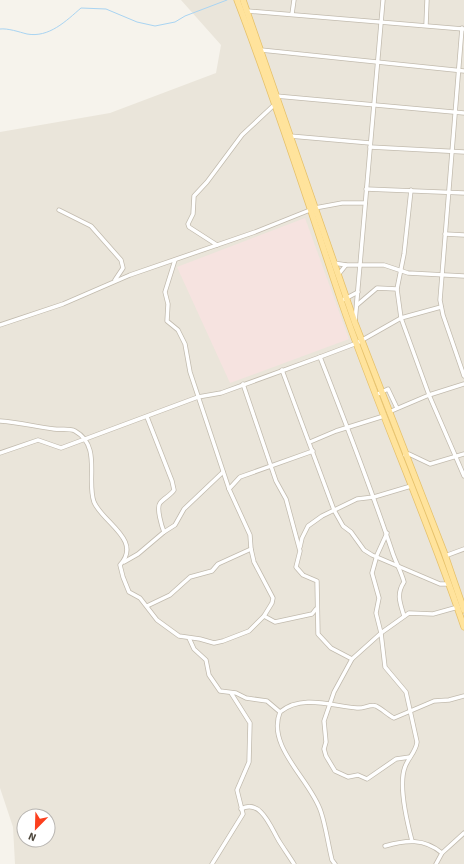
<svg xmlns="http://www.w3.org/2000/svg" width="464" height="864" viewBox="0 0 464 864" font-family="'Source Sans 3',sans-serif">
  <rect width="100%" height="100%" fill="#f6f3ec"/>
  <path fill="#eae5da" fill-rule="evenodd" d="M181,0h283v864h-449l-2,-37 -13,-39v-656l110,-19 106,-40 5,-28zM24,816h24v24h-24z"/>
  <path fill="#f6e3e0" d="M305,218l44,121 -119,44 -53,-116z"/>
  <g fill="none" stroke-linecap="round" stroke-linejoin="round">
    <path stroke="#a9d4f2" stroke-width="1" d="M0,29c8,-1 19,3 27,5 22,4 39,-13 54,-26l25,1 31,13 18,4 20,-4 10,-6 42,-16"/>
    <defs>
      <g id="minor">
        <path d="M247,11l216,18"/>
        <path d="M292,14l2,-14"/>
        <path d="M426,25l1,-25"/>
        <path d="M462,28l-22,272 3,15 21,61"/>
        <path d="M261,50l203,21"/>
        <path d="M276,96l188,17"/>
        <path d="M290,136l80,7"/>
        <path d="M370,147l94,5"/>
        <path d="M366,189l98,4"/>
        <path d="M411,190l-7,64 -7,35 4,29 28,77 35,81"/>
        <path d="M59,210l32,16 30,34 2,8 -8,12"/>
        <path d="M445,234l19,1"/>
        <path d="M217,245l-28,-18 -1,-3 5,-10 1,-18 13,-14 35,-47 32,-30"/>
        <path d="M334,263l12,2h38l24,8 56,3"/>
        <path d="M338,275l8,-10"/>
        <path d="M341,301l17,-9"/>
        <path d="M357,305l20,-17 20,1"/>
        <path d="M355,322l28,-322"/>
        <path d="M0,325l63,-21 67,-29 125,-43 60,-24 27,-5h23"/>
        <path d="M320,357c25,64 50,128 72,194 3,10 9,20 12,31 -8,12 -4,21 0,34"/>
        <path d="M282,370l52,140 9,16 8,6 13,18 8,5 68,29h9"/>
        <path d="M243,384l33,97 10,18 14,52 -4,16 7,8 14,6 1,53 13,14 21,11"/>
        <path d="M376,395l12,-6 9,19"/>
        <path d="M389,412l40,-17 35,-11"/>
        <path d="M0,421c19,1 36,6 54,8 8,1 15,-1 21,2 27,15 11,49 19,71 8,20 49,38 26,63l3,12 6,15 11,6 17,22 22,16 21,3 14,4 9,-2 26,-10 15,-15 8,-13 1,-5 -19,-36 -3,-13 -1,-14 -21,-46 -39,-117 -5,-28 -7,-14 -11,-9 1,-17 -3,-12 10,-32"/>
        <path d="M310,442l26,-11 48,-15"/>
        <path d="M0,453l38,-13 23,8 137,-51 23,-4 99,-36 37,-14 44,-25 40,-11"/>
        <path d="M405,455l4,-1 21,10 34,-10"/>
        <path d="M229,489l11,-12 73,-26"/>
        <path d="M164,532l11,-7 9,-16 39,-37"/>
        <path d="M387,533l-10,22 -5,18 7,25 -3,15 5,20 4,34 21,25 11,50c-1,10 -9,16 -12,25 -7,18 2,55 7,74"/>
        <path d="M300,547l2,-9 6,-12 14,-10 35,-17 17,-2 37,-11"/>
        <path d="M445,556l19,-7"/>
        <path d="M124,562l14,-8 26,-22c-2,-5 -8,-24 -4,-29 4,-5 11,-8 14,-13l-2,-9 -25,-64"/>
        <path d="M147,606l23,-11 20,-18 22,-6 6,-7 33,-15"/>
        <path d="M264,616l11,6 37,-8 4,-5"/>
        <path d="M189,638l5,11 12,11 3,15 11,16 16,2 10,5 21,3 13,11"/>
        <path d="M410,757l-14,2 -29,20 -9,-4 -10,2 -13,-6 -9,-15 -2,-7 2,-7 -2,-21 10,-29 18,-33 29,-26 28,-20 24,1 25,-7"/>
        <path d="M241,809c20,-11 30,19 38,32 5,8 10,15 15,23"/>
        <path d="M385,846c21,-6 39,-8 57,7"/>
        <path d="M212,864l31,-50 -6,-24 12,-28 1,-39 -19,-30"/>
        <path d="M335,864l-3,-4c-4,-16 -6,-33 -11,-48 -10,-32 -55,-65 -41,-100 22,-18 52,-6 77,-4 6,1 13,-4 19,-2 6,3 12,9 18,12l40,-17 15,-1 15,-4"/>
        <path d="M436,864l6,-11 22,-20"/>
      </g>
      <g id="primary">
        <path d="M237,0c38,99 70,200 104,301 38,110 86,216 123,326"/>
        <path d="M243,0l112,323 89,229 20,58"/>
      </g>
    </defs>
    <use href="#minor" stroke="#c2bbae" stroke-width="5"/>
    <use href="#primary" stroke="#e6c16a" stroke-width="7"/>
    <use href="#minor" stroke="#fff" stroke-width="3.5"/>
    <use href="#primary" stroke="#ffe39c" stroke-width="5.5"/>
  </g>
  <g transform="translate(36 828) rotate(203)"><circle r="19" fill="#ffffff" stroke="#b7b4b0"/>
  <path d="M0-3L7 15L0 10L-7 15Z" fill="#fc3f1d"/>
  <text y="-6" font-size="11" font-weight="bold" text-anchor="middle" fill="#4b4439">N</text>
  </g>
</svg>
